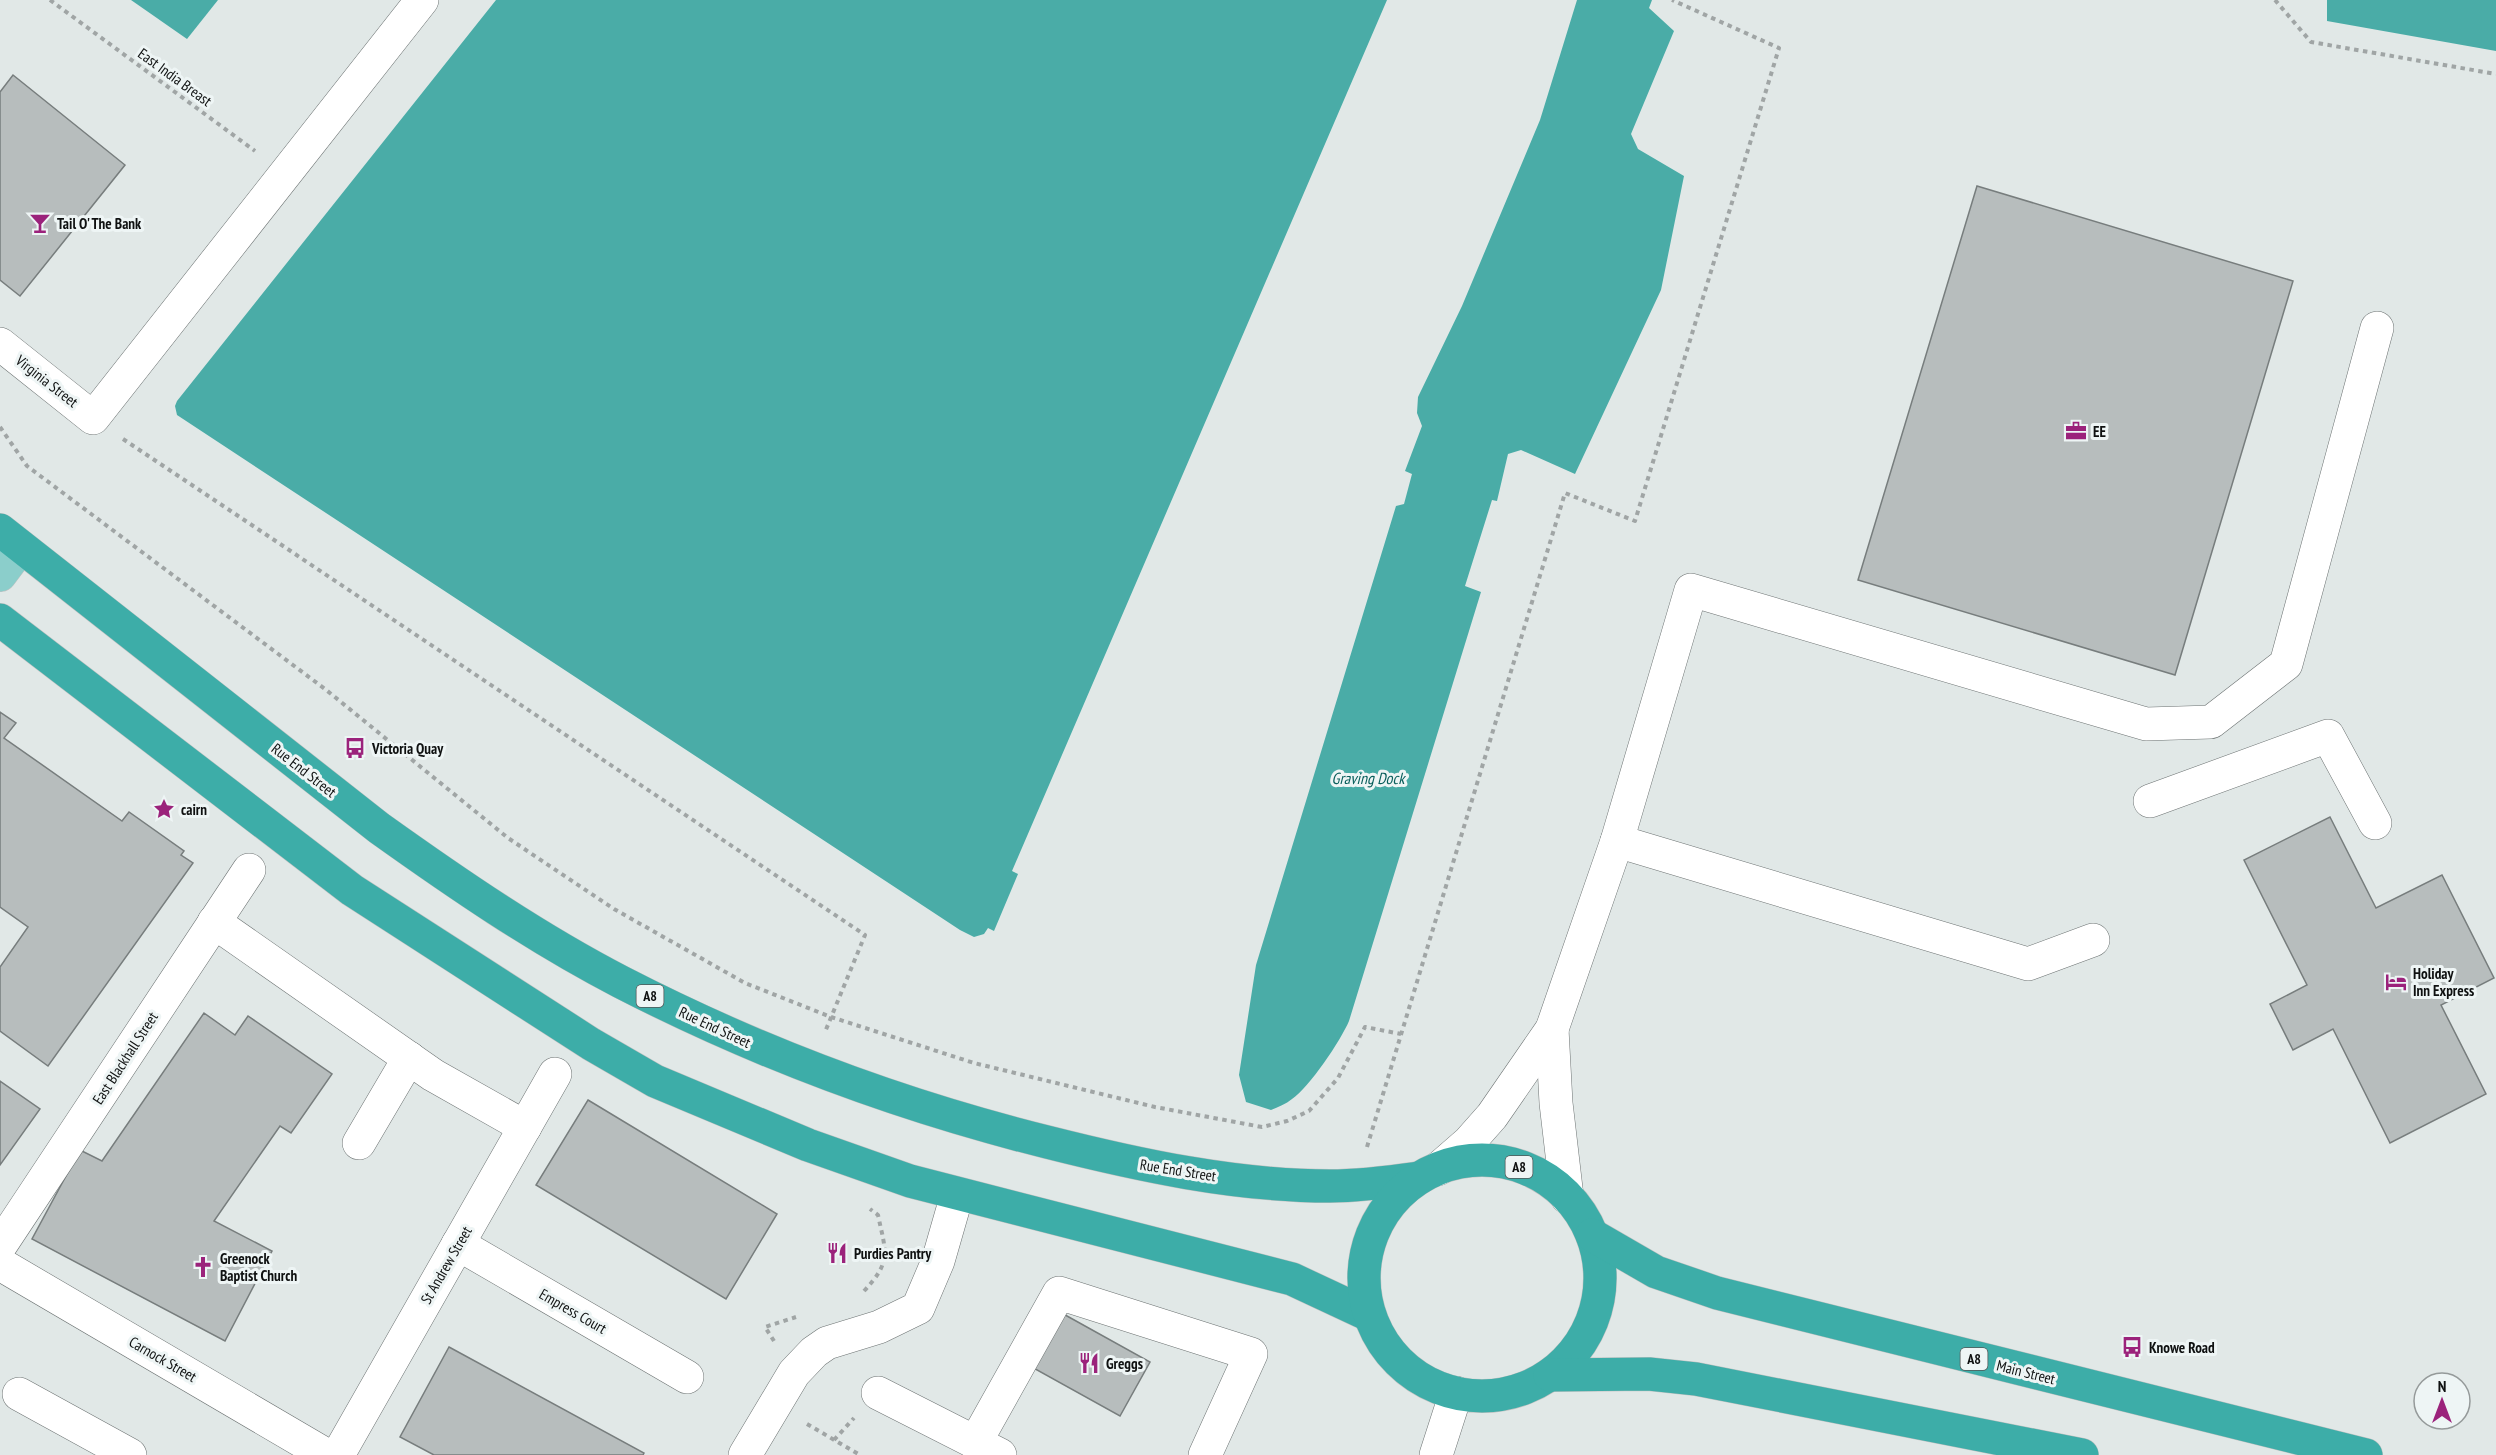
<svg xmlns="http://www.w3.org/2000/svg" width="2496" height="1455" viewBox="0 0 2496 1455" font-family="'PT Sans Narrow',sans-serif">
  <rect width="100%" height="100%" fill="#e1e8e7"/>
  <g fill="#4aaca7">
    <path d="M131,0h87l-31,39z"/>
    <path d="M496,0h891l-375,871 6,3 -24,57 -6,-3 -4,6 -10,3 -14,-7 -783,-515 -2,-9 2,-5z"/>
    <path d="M1577,0h75l-3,8 25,23 -43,103 7,15 46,27 -23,114 -86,184 -54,-24 -13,4 -11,47 -5,-1 -27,86 16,6 -132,429c-8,19 -40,67 -57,78 -6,5 -14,8 -21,11l-25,-8 -7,-27 17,-110 140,-459 8,-2 8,-30 -7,-3 17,-45 -5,-13 1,-16 44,-91 78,-186z"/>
    <path d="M2327,0h169v51l-169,-30z"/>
  </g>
  <g fill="#b7bdbd" stroke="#777d7d" stroke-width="1.5">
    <path d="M13,75l112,90 -105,131 -20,-16v-188z"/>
    <path d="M1977,186l316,95 -118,394 -317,-95z"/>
    <path d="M0,712l16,11 -12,15 118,83 7,-9 55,39 -3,4 12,8 -145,203 -48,-35v-64l28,-40 -28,-20z"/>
    <path d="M2330,817l46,91 66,-33 52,103 -53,27 45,89 -96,49 -57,-114 -40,21 -23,-46 37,-19 -63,-125z"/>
    <path d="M204,1013l31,22 13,-19 84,58 -41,59 -11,-7 -66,95 58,30 -47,90 -193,-102 48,-89 22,11z"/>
    <path d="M0,1081l40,28 -40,56z"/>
    <path d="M588,1100l189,114 -51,85 -190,-114z"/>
    <path d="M1058,1311l92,51 -30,54 -92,-51z"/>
    <path d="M449,1347l195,106 -1,2h-209l-34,-18z"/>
  </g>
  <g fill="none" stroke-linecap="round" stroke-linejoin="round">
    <defs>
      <g id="minor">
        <path d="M0,344l93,74 329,-418"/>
        <path d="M2150,801l178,-65 47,87"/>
        <path d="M1617,841l411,123 65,-24"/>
        <path d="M214,922l219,153 92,52"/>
        <path d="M1552,1029l4,74 11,94"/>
        <path d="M359,1143l50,-85"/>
        <path d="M1438,1169l31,-27 23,-26 60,-87 65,-188 74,-251 455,134 65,-2 75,-58 91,-336"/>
        <path d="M458,1244l229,133"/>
        <path d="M0,1246l249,-376"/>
        <path d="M0,1264l326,191"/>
        <path d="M878,1393l122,62"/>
        <path d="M19,1394l111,61"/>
        <path d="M975,1443l84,-150 192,61 -46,101"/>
        <path d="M338,1455l217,-381"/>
        <path d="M745,1455l49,-82 20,-21 13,-9 52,-16 39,-19 20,-47 19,-66"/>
        <path d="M1436,1455l20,-62"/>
      </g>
      <path id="major" d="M0,575l21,-28"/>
      <g id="highway">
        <path d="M0,530l379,298c77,55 157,110 242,154 136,70 277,123 426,160 91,23 188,44 283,44 30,0 60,-4 89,-8"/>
        <path d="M0,620l352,270 239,154 64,37 153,64 102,36 382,98 77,36"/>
        <circle cx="1482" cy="1278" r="118"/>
        <path d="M1592,1235l64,37 61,21 649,162"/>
        <path d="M1550,1375l99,-1 47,5 386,76"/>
      </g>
    </defs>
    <use href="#minor" stroke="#6d7373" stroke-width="34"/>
    <use href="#major" stroke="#c1c1c1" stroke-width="34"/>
    <use href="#highway" stroke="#c1c1c1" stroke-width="34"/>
    <g stroke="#a0a5a5" stroke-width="4" stroke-dasharray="4.5 4.5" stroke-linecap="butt">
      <path d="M50,0l205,151"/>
      <path d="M2275,0l36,42 185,32"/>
      <path d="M0,427l27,39 298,223 183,149 106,71 131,74 86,34 143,46 181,44 107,20 25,-6 22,-10 29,-33 27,-51 36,7"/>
      <path d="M123,439l742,496 -40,97"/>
      <path d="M1367,1147l198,-654 70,28 144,-473 -107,-48"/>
      <path d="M864,1291c28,-30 22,-38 14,-76l-8,-6"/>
      <path d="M774,1341l-9,-14 31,-10"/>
      <path d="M807,1424l53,31"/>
      <path d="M834,1440l20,-22"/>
    </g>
    <use href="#minor" stroke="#fff" stroke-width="33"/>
    <use href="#major" stroke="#8bcecb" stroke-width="33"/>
    <use href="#highway" stroke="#3dada8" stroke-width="33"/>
  </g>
  <defs>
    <symbol id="bar-bare" viewBox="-9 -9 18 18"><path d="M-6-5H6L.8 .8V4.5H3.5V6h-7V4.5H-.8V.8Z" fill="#9b227b" stroke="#eef5f5" stroke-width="2.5" paint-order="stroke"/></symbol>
    <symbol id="office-bare" viewBox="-9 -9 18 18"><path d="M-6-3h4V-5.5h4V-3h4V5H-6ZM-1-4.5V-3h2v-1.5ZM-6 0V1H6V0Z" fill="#9b227b" stroke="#eef5f5" stroke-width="2.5" paint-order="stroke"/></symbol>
    <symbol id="bus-bare" viewBox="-9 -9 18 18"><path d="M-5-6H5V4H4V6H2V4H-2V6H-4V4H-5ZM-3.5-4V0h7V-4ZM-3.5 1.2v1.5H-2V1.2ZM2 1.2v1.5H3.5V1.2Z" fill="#9b227b" stroke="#eef5f5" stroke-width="2.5" paint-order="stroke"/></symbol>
    <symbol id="sight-bare" viewBox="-9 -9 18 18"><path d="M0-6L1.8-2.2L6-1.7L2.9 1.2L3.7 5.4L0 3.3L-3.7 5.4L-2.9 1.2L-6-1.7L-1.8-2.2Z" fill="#9b227b" stroke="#eef5f5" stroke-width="2.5" paint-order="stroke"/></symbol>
    <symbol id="hotel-bare" viewBox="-9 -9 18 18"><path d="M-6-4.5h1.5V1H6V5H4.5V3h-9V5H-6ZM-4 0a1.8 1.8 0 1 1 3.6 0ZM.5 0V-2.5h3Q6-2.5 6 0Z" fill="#9b227b" stroke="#eef5f5" stroke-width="2.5" paint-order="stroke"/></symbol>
    <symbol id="restaurant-bare" viewBox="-9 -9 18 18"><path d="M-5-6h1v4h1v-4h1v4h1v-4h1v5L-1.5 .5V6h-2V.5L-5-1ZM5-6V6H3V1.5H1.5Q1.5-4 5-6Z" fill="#9b227b" stroke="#eef5f5" stroke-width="2.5" paint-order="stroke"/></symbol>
    <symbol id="church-bare" viewBox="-9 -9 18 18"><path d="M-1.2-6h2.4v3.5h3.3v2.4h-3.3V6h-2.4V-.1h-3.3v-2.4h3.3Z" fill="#9b227b" stroke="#eef5f5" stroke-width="2.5" paint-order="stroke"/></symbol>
  </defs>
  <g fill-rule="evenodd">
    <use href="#bar-bare" x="25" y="208" width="30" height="30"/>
    <use href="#office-bare" x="2061" y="416" width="30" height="30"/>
    <use href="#bus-bare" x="340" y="733" width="30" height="30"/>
    <use href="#sight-bare" x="149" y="794" width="30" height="30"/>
    <use href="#hotel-bare" x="2381" y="967" width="30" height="30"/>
    <use href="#restaurant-bare" x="822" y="1238" width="30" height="30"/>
    <use href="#church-bare" x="188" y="1252" width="30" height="30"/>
    <use href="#bus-bare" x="2117" y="1332" width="30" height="30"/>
    <use href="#restaurant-bare" x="1074" y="1348" width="30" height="30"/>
  </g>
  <g text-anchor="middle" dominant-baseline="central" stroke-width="6" stroke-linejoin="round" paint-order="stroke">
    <g fill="#eef5f5" stroke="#525555" stroke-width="1.5">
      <rect x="636.5" y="985" width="27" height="22" rx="4.5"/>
      <rect x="1505.5" y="1156" width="27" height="22" rx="4.5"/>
      <rect x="1960.5" y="1348" width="27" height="22" rx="4.5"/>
    </g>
    <g font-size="14" font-weight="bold" fill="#0f1111">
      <text x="650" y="996">A8</text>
      <text x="1519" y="1167">A8</text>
      <text x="1974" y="1359">A8</text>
    </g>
    <g font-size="15" fill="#0f1111" stroke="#eef5f5">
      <text transform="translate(175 77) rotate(36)">East India Breast</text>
      <text transform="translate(47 381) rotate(38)">Virginia Street</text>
      <text transform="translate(304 770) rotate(38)">Rue End Street</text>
      <text transform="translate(715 1027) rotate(25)">Rue End Street</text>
      <text transform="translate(125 1058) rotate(-57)">East Blackhall Street</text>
      <text transform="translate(1178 1170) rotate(9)">Rue End Street</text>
      <text transform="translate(446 1265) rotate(-60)">St Andrew Street</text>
      <text transform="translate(573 1311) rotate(30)">Empress Court</text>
      <text transform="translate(163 1359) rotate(30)">Carnock Street</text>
      <text transform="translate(2026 1372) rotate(14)">Main Street</text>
    </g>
    <g font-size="15" font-weight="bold" fill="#0f1111" stroke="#eef5f5" text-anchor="start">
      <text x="57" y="223">Tail O' The Bank</text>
      <text x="2093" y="431">EE</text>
      <text x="372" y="748">Victoria Quay</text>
      <text x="181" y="809">cairn</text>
      <text x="2413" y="973">Holiday<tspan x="2413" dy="17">Inn Express</tspan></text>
      <text x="854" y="1253">Purdies Pantry</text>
      <text x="220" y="1258">Greenock<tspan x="220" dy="17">Baptist Church</tspan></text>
      <text x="2149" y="1347">Knowe Road</text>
      <text x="1106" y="1363">Greggs</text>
    </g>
    <g font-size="16" font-style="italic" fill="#085e5b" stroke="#eef5f5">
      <text x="1368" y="778">Graving Dock</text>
    </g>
  </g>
  <g transform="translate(2442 1401)"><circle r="28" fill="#eef5f5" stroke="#959a9a" stroke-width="1.5"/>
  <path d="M0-4.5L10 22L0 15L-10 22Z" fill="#9b227b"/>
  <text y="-9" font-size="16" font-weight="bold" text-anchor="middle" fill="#0f1111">N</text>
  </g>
</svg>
